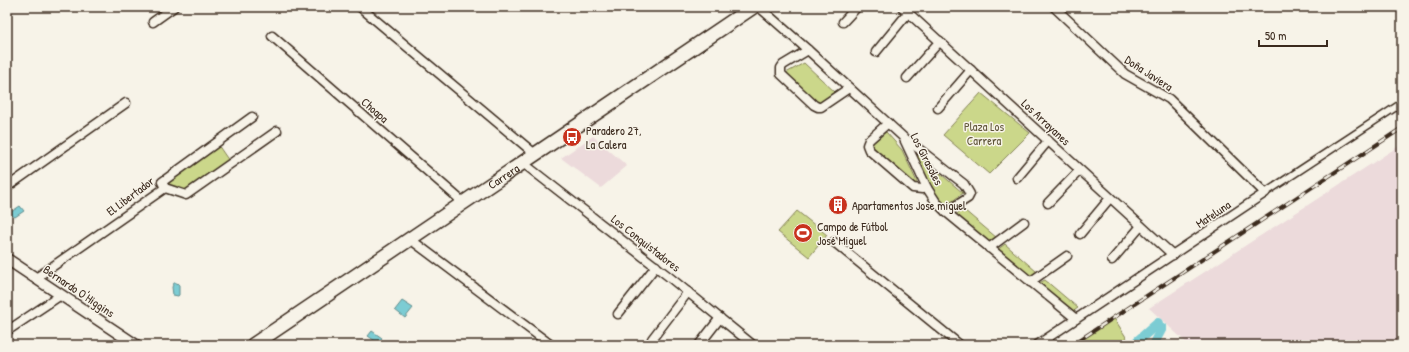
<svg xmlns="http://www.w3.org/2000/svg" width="1409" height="352" viewBox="0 0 1409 352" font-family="'Patrick Hand',sans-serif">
  <rect width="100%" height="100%" fill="#f7f3e8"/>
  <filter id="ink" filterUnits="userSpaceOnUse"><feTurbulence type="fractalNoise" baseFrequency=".025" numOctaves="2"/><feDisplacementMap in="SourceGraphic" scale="8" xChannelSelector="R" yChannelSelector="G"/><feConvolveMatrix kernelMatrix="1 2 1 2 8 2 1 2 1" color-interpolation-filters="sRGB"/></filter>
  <g filter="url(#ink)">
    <g fill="#ecdadb">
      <path d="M593,136l34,30 -26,22 -40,-30z"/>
      <path d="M1402,144v201h-213l-40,-37z"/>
    </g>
    <g fill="#cbd78a" stroke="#838054">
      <path d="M804,63l32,30 -17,12 -33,-32z"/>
      <path d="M981,93l49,40 -41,41 -46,-39z"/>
      <path d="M886,132l16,18 16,34 -3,3 -44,-42z"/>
      <path d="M218,145l11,16 -43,31 -17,-5 -4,-5z"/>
      <path d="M913,150l50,43 -17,13 -17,-20z"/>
      <path d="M964,210l33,28 -8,6 -35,-29z"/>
      <path d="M797,211l30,24 -18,22 -31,-25z"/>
      <path d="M1005,244l32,28 -9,5 -31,-27z"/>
      <path d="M1045,280l33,28 -7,5 -34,-29z"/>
      <path d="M1114,318l17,27h-58z"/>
    </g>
    <g fill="#7bccd3" stroke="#618b8b">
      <path d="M20,206l4,5 -9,6 -4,-2 1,-1 -1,-2z"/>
      <path d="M174,283h3l2,2v10l-1,1 -5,-1 -1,-8z"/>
      <path d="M402,301l11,7 -8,10 -10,-8z"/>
      <path d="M372,331l10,7 -4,5 -10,-7z"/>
    </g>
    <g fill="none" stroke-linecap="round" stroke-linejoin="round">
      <g stroke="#7bccd3" stroke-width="10">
        <path d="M1133,345l25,-22"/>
        <path d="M1153,345l9,-17"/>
      </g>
      <defs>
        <path id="pedestrian" d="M1265,193l137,-90"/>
        <g id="minor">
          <path d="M360,7l175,147"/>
          <path d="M759,7l49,43 95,87 24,51 9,14 10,10 130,107"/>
          <path d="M902,7l271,248"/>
          <path d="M153,22l21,-15"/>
          <path d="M843,22l14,-15"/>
          <path d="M272,36l192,167"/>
          <path d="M808,50l-25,15 -2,3v6l33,31 4,2h3l28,-19"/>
          <path d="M876,52l32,-39"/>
          <path d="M907,78l33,-37"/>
          <path d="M938,108l33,-38"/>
          <path d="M888,123l-19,17 -2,5 2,5 44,38 9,1 5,-1"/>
          <path d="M906,139l58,45 6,10 -2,4 -22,14"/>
          <path d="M523,163l145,113 85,69"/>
          <path d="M1017,178l31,-37"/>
          <path d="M7,187l119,-84"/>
          <path d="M165,188l21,7 91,-64"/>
          <path d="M1048,203l32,-33"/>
          <path d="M1080,234l30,-36"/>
          <path d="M410,239l141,106"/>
          <path d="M834,242l126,103"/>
          <path d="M989,248l35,-26"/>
          <path d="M1112,260l29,-34"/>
          <path d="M36,278l129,-90 -3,-6 90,-65"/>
          <path d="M1030,282l37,-26"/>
          <path d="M618,314l38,-48"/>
          <path d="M7,331l54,-36"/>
          <path d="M652,339l36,-47"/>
          <path d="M699,345l21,-27"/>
          <path d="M1037,345l228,-152 -96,-94 -44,-25 -71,-67"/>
        </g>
        <path id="tertiary" d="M7,259l129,86"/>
        <g id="primary">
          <path id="s1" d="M253,345l500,-338"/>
        </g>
      </defs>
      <use href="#pedestrian" stroke="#3b2a1e" stroke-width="9"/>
      <use href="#minor" stroke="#3b2a1e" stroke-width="11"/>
      <use href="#tertiary" stroke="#3b2a1e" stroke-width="13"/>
      <use href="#primary" stroke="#3b2a1e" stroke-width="16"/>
      <use href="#pedestrian" stroke="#f7f3e8" stroke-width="6"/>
      <use href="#minor" stroke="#f7f3e8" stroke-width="8"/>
      <use href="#tertiary" stroke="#f7f3e8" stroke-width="10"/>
      <use href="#primary" stroke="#f7f3e8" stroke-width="13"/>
      <defs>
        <path id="rail" d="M1072,345l330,-217"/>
      </defs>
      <use href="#rail" stroke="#3b2a1e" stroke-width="4"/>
      <use href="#rail" stroke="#f7f3e8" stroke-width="2.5" stroke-dasharray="8" stroke-linecap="butt"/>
    </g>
  </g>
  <defs>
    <symbol id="bus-disc" viewBox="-11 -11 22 22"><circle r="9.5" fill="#c8321e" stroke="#f7f3e8"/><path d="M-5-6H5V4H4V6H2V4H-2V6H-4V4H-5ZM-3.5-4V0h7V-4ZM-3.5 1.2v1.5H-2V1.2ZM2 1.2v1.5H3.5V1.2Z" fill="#fff"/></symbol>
    <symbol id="building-disc" viewBox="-11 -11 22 22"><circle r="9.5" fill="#c8321e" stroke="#f7f3e8"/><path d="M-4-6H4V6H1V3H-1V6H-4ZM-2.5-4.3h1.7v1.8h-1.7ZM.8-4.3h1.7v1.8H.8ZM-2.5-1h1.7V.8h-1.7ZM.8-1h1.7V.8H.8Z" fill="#fff"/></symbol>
    <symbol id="stadium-disc" viewBox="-11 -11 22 22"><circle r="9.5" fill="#c8321e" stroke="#f7f3e8"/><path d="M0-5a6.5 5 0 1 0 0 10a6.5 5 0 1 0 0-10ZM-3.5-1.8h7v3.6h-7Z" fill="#fff"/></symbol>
  </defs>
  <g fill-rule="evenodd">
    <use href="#bus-disc" x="561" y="126" width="22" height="22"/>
    <use href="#building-disc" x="827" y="194" width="22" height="22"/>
    <use href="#stadium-disc" x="792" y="222" width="22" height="22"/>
  </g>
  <g text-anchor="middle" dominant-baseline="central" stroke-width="3" stroke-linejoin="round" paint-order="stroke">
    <g font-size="12" fill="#3b2a1e" stroke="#f7f3e8">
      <text transform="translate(1149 73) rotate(33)">Doña Javiera</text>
      <text transform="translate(375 110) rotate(41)">Choapa</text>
      <text transform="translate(1046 122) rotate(43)">Los Arrayanes</text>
      <text transform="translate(927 159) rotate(63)">Los Girasoles</text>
      <text stroke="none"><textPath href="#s1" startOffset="302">Carrera</textPath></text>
      <text transform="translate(130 196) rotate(-37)">El Libertador</text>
      <text transform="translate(1213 214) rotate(-34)">Mateluna</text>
      <text transform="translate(646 243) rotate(38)">Los Conquistadores</text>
      <text transform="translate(79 291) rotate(34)">Bernardo O'Higgins</text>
    </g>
    <g font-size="12" fill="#5f5539" stroke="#f7f3e8">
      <text x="984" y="126">Plaza Los<tspan x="984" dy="14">Carrera</tspan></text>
    </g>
    <g font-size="12" fill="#3b2a1e" stroke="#f7f3e8" text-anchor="start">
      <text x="586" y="130">Paradero 27,<tspan x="586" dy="14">La Calera</tspan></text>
      <text x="852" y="205">Apartamentos Jose miguel</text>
      <text x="817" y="226">Campo de Fútbol<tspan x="817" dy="14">José Miguel</tspan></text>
    </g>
  </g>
  <rect width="1409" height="352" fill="none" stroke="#f7f3e8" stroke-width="24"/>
  <rect x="12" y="12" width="1385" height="328" fill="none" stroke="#3b2a1e" stroke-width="1.5" filter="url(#ink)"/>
  <path d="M1259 40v6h68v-6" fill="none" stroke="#3b2a1e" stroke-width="2"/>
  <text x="1265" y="40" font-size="12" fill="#3b2a1e" stroke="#f7f3e8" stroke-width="3" paint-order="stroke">50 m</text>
</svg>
